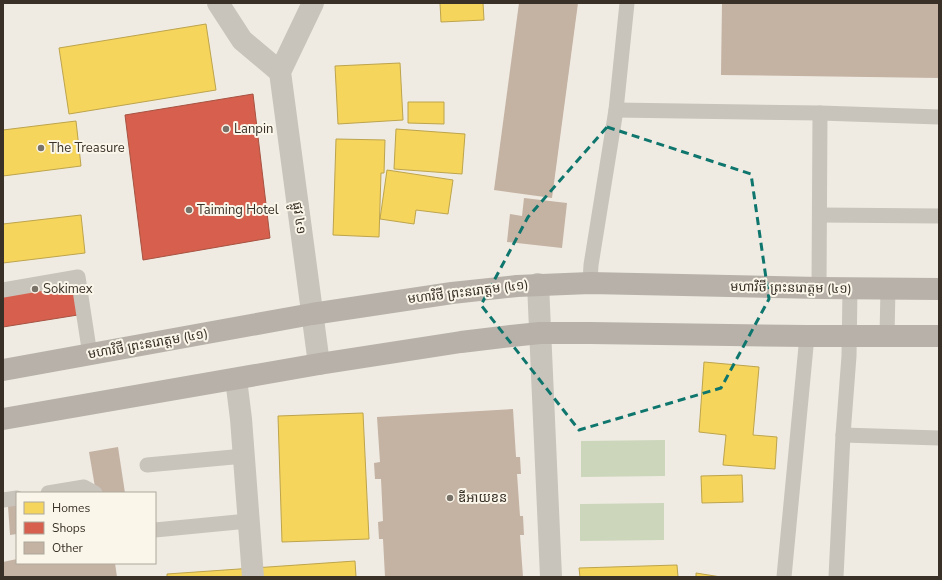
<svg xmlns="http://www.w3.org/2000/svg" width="942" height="580" viewBox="0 0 942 580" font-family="'Nunito Sans','Noto Sans Khmer',sans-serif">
  <rect width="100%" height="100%" fill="#efebe2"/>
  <g fill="#ccd6bb">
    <path d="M665,440v36l-84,1v-36z"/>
    <path d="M664,503v37l-84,1v-37z"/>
  </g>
  <g fill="#f6d55c" stroke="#bda44c">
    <path d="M440,3h43l1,17 -43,2z"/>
    <path d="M206,24l10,66 -147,24 -10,-66z"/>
    <path d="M400,63l3,57 -65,4 -3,-58z"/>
    <path d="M408,102h36v22l-36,-1z"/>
    <path d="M76,121l5,45 -78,10v-46z"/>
    <path d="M396,129l69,5 -3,40 -68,-5z"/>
    <path d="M336,139l49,1 -1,33h-3l-2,64 -46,-2z"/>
    <path d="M387,170l66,10 -5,34 -32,-4 -2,14 -34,-5z"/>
    <path d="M81,215l4,38 -82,10v-39z"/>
    <path d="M704,362l55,5 -6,68 24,2 -2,32 -52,-4 3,-30 -27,-3z"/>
    <path d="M363,413l6,126 -87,3 -4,-126z"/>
    <path d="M742,475l1,27 -41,1 -1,-27z"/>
    <path d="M355,561l1,16h-189v-3z"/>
    <path d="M677,565l1,12h-98l-1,-9z"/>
    <path d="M696,573l25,4h-25z"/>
  </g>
  <g fill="#d6604d" stroke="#a75242">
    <path d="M253,94l17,144 -127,22 -18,-145z"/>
    <path d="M78,278l6,36 -81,13v-36z"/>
  </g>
  <g fill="#c4b2a3">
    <path d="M519,3h59l-26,195 -58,-8z"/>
    <path d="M722,3h217v75l-218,-3z"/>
    <path d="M524,198l43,5 -5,45 -55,-6 3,-28 12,2z"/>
    <path d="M513,409l3,48h4l1,17h-4l3,42h3l1,19h-4l3,42h-138l-2,-38h-4l-1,-17 5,-1 -2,-42h-6l-1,-16 6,-1 -3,-45z"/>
    <path d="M118,447l7,46h-29l-7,-41z"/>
    <path d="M17,505v29l-7,1 -2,-29z"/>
    <path d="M17,559v4h98l2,14h-114v-15z"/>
  </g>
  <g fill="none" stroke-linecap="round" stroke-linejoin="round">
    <g stroke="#c8c3bb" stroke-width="15">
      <path d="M616,110l204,3 119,4"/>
      <path d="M820,215l119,1"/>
      <path d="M590,283l1,-18 25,-155 11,-107"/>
      <path d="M819,288l1,-175"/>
      <path d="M3,290l75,-13 12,78"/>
      <path d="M887,335l1,-46"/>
      <path d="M843,435l96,3"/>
      <path d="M147,465l97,-9"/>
      <path d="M48,493l36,-6 11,6"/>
      <path d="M3,500l14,-2"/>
      <path d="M155,530l93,-9"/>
      <path d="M784,577l23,-241"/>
      <path d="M836,577l7,-142 6,-79 1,-67"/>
    </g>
    <g stroke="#c8c3bb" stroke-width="22">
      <path d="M218,3l24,37 38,32"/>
      <path d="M313,3l-33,69 39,292"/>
      <path d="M538,284l13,293"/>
      <path d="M236,379l5,40 12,158"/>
    </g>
    <g stroke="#b7b1aa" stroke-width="22">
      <path d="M3,370l309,-56 140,-21 65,-7 73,-3 229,5 120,1"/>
      <path d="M3,419l316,-55 142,-22 50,-6 29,-3h50l217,3h132"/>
    </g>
  </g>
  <path fill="none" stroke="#0f766e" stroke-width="3" stroke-dasharray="8 5" stroke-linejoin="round" d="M607,127l144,47 18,125 -48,89 -142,42 -98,-125 47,-88z"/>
  <g fill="#797269" stroke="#fbf6ea" stroke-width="1.5">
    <circle cx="226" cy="129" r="4"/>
    <circle cx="41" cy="148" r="4"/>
    <circle cx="189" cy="210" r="4"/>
    <circle cx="35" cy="289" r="4"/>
    <circle cx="450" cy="498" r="4"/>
  </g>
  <g text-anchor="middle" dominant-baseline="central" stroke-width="4" stroke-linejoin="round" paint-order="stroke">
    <g font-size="13" fill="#393128" stroke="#fbf6ea" text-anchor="start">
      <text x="234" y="129">Lanpin</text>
      <text x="49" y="148">The Treasure</text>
      <text x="197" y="210">Taiming Hotel</text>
      <text x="43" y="289">Sokimex</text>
      <text x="458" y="498">ឌីអាយខន</text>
    </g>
    <g font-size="13" fill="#393128" stroke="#fbf6ea">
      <text transform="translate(299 218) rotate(82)">ផ្លូវ ៤១</text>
      <text transform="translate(791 288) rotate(1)">មហាវិថី ព្រះនរោត្តម (៤១)</text>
      <text transform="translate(468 292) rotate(-7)">មហាវិថី ព្រះនរោត្តម (៤១)</text>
      <text transform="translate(148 344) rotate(-10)">មហាវិថី ព្រះនរោត្តម (៤១)</text>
    </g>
  </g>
  <rect width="942" height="580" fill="none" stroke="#393128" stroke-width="8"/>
  <rect x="16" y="492" width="140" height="72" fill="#fbf6ea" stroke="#ada79c"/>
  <rect x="24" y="502" width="20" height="12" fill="#f6d55c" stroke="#ada79c"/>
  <text x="52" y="512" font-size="12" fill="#393128">Homes</text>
  <rect x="24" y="522" width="20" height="12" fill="#d6604d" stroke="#ada79c"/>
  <text x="52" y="532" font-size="12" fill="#393128">Shops</text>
  <rect x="24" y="542" width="20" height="12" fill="#c4b2a3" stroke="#ada79c"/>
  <text x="52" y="552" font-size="12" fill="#393128">Other</text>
</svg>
